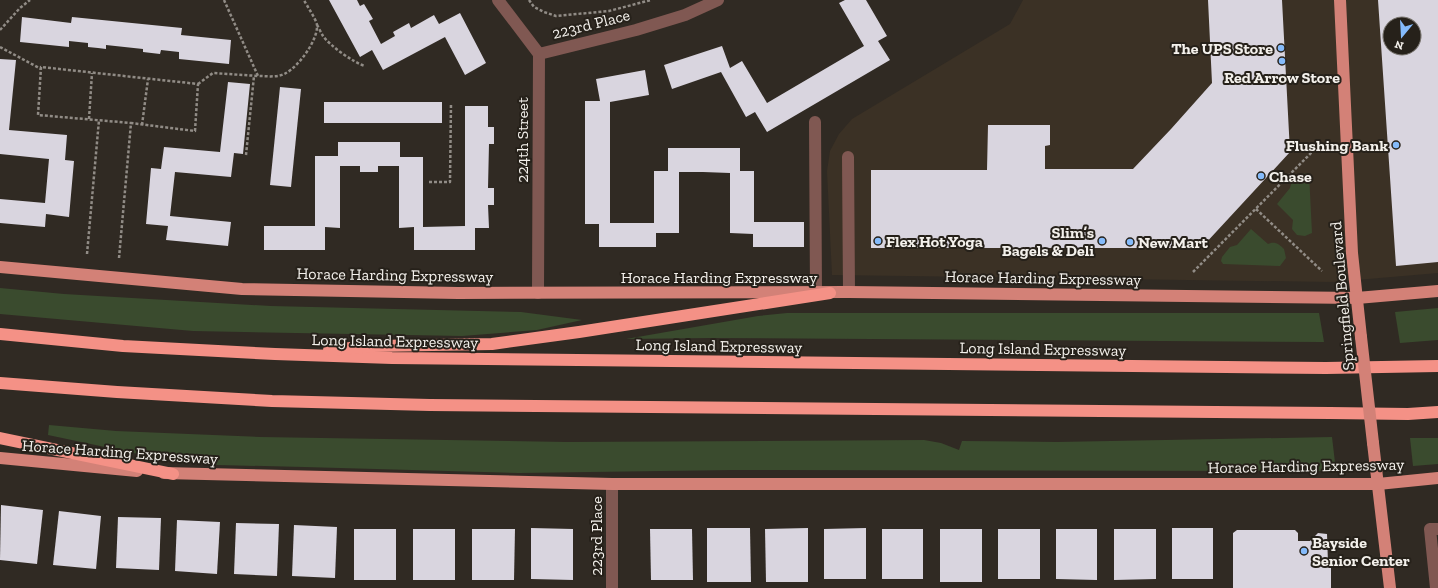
<svg xmlns="http://www.w3.org/2000/svg" width="1438" height="588" viewBox="0 0 1438 588" font-family="'Zilla Slab',serif">
  <rect width="100%" height="100%" fill="#302a23"/>
  <path fill="#3b3125" fill-rule="evenodd" d="M1023,0h415v273l-105,9 -501,-7 -5,-104 3,-20 9,-17 13,-15 158,-95zM1390,24h24v24h-24z"/>
  <g fill="#3a4b2e">
    <path d="M1309,173l3,60 -7,3 -8,-1 -5,-6 1,-9 -16,-16 13,-16 2,-7 4,-5 5,-2z"/>
    <path d="M1251,229l17,15c7,-3 11,0 16,5l2,9 -6,8 -57,-2 -2,-3 1,-4 8,-10 7,-2z"/>
    <path d="M0,288l64,6 207,12 250,6 61,8 -45,10 -75,6 -269,-5 -193,-17z"/>
    <path d="M1438,308v32l-38,3 -5,-31z"/>
    <path d="M787,313h532l5,29 -613,-4 -85,1 132,-23z"/>
    <path d="M49,425l67,6 144,6 307,5 357,-2 17,3 18,7 3,-9 95,1 275,-5 4,34 -603,-1 -214,3 -215,-6 -86,-2 -56,-6 -114,-24z"/>
    <path d="M1410,438h28v26l-25,2z"/>
  </g>
  <g fill="#d9d5df" fill-rule="evenodd">
    <path d="M329,0h28l3,6 4,-2 9,15 -4,2 12,23 14,-8 -2,-4 16,-9 2,5 23,-13 5,9 21,-11 26,50 -21,12 -20,-38 -62,33 -11,-20 -12,7z"/>
    <path d="M845,0h21l21,36 -9,5 12,19 -123,72 -12,-20 -9,5 -25,-45 -49,17 -8,-24 58,-19 8,22 12,-7 25,42 97,-57 -25,-43z"/>
    <path d="M1208,0h74l8,152 -86,93 -5,2 -8,1h-320v-78h116l1,-45h62v20l-5,1v23h88l38,-40 41,-46z"/>
    <path d="M1378,0h60v262l-42,4zM1390,24h24v24h-24z"/>
    <path d="M22,17l49,6 1,-6 110,11 -1,7 50,5 -2,24 -50,-5v-7l-18,-2 -1,4 -17,-2v-3l-37,-4v4l-8,-1 -10,-1v-4l-19,-2v6l-49,-5z"/>
    <path d="M0,59l16,1 -7,70 58,5 -2,25 9,1 -5,56 -23,-3 -1,13 -45,-4v-24l45,4 4,-44 -49,-5z"/>
    <path d="M645,70l4,25 -39,7v121h44v-52h14v-23h72v23h14v51h50v25h-51v-13l-23,-1v-60l-27,-1h-24v61h-23v14h-57v-23h-14v-123h15l-4,-22z"/>
    <path d="M228,82l22,2 -7,70 -9,-1 -3,24 -56,-5 -5,44 61,6 -3,24 -62,-6 2,-14 -22,-2 5,-56 10,1 3,-22 56,5z"/>
    <path d="M280,87l21,2 -10,98 -21,-2z"/>
    <rect x="324" y="102" width="118" height="21"/>
    <path d="M465,106h23v21h6v17h-5l-1,44h6v17h-6l1,23h-14v22h-61v-23l-15,1v-62h-21v6h-18v-6h-20v62l-15,-1v23h-61v-24h51v-70h23v-14h62v15h23v70l42,-1z"/>
    <path d="M1,505l42,5 -6,54 -37,-4z"/>
    <path d="M59,511l42,5 -5,53 -43,-4z"/>
    <path d="M118,517l43,1 -2,52 -43,-2z"/>
    <path d="M177,520l43,2 -3,52 -42,-3z"/>
    <path d="M236,523l43,1 -2,52 -43,-2z"/>
    <path d="M294,525l43,2 -2,51 -43,-2z"/>
    <path d="M531,528l42,1v51l-42,-1z"/>
    <path d="M707,528h43l1,54h-44z"/>
    <path d="M808,528v54h-42l-1,-53z"/>
    <path d="M866,528v51h-42v-50z"/>
    <rect x="1172" y="528" width="41" height="51"/>
    <rect x="354" y="529" width="42" height="51"/>
    <rect x="413" y="529" width="42" height="51"/>
    <path d="M472,529h43l-1,51h-42z"/>
    <path d="M650,529h42l1,51h-42z"/>
    <rect x="882" y="529" width="41" height="50"/>
    <rect x="940" y="529" width="42" height="53"/>
    <rect x="998" y="529" width="42" height="50"/>
    <path d="M1056,529h41v51l-41,-1z"/>
    <path d="M1114,529h42v50l-42,1z"/>
    <path d="M1237,530h58l3,3v8h12l8,-8 9,1 1,29 3,-1v26h-98v-55z"/>
  </g>
  <g fill="none" stroke-linecap="round" stroke-linejoin="round">
    <g stroke="#918c86" stroke-width="2.5" stroke-dasharray="3 2" stroke-linecap="butt">
      <path d="M224,0l34,76c9,0 20,2 28,-3 13,-7 32,-33 31,-48 -1,-6 -10,-19 -13,-25"/>
      <path d="M529,0l5,7 10,5 12,4 53,-5 42,-11"/>
      <path d="M317,25c2,3 4,8 6,11 6,9 31,27 42,30"/>
      <path d="M0,30l20,-22 10,-8"/>
      <path d="M0,47l41,22"/>
      <path d="M198,84l15,-11 45,3"/>
      <path d="M89,119l3,-46"/>
      <path d="M142,125l6,-46"/>
      <path d="M246,155l8,-79"/>
      <path d="M429,182h21l1,-79"/>
      <path d="M1256,209l66,62"/>
      <path d="M87,254l12,-134"/>
      <path d="M119,258l12,-135 64,8 3,-47 -157,-17 -3,48 93,8"/>
      <path d="M1193,272l122,-123"/>
    </g>
    <g stroke="#805852" stroke-width="12">
      <path d="M498,0l41,54 -1,239"/>
      <path d="M539,54l97,-24 49,-15 33,-15"/>
      <path d="M815,122l1,171"/>
      <path d="M848,157l1,135"/>
      <path d="M612,588v-104"/>
      <path d="M1436,588l-6,-59h8"/>
    </g>
    <g stroke="#d38177" stroke-width="12">
      <path d="M1340,0l12,253 9,84"/>
      <path d="M0,267l242,22 216,4 391,-1 508,6 81,-7"/>
      <path d="M1373,443l17,145"/>
      <path d="M0,458l137,13"/>
      <path d="M164,473l448,11h766l60,-6"/>
    </g>
    <g stroke="#f49186" stroke-width="12">
      <path d="M0,334l123,12 152,8 117,4 934,10 112,-2"/>
      <path d="M329,350l44,-4 119,-2 87,-12 251,-39"/>
      <path d="M0,383l117,9 155,9 158,4 900,8 78,1 30,-2"/>
      <path d="M0,438l173,36"/>
    </g>
    <path stroke="#d38177" stroke-width="12" d="M1361,337l12,106"/>
  </g>
  <g fill="#85bbfb" stroke="#26211a" stroke-width="1.5">
    <circle cx="1281" cy="48" r="4"/>
    <circle cx="1282" cy="61" r="4"/>
    <circle cx="1396" cy="145" r="4"/>
    <circle cx="1261" cy="176" r="4"/>
    <circle cx="878" cy="241" r="4"/>
    <circle cx="1102" cy="241" r="4"/>
    <circle cx="1130" cy="242" r="4"/>
    <circle cx="1304" cy="551" r="4"/>
  </g>
  <g text-anchor="middle" dominant-baseline="central" stroke-width="4" stroke-linejoin="round" paint-order="stroke">
    <g font-size="16" fill="#f4f1ec" stroke="#26211a">
      <text transform="translate(591 24) rotate(-14)">223rd Place</text>
      <text transform="translate(522 140) rotate(-90)">224th Street</text>
      <text transform="translate(395 275) rotate(1)">Horace Harding Expressway</text>
      <text x="719" y="277">Horace Harding Expressway</text>
      <text transform="translate(1043 278) rotate(1)">Horace Harding Expressway</text>
      <text transform="translate(1342 296) rotate(-95)">Springfield Boulevard</text>
      <text transform="translate(395 341) rotate(1)">Long Island Expressway</text>
      <text transform="translate(719 346) rotate(1)">Long Island Expressway</text>
      <text transform="translate(1043 349) rotate(1)">Long Island Expressway</text>
      <text transform="translate(120 452) rotate(4)">Horace Harding Expressway</text>
      <text transform="translate(1306 466) rotate(-1)">Horace Harding Expressway</text>
      <text transform="translate(596 536) rotate(-90)">223rd Place</text>
    </g>
    <g font-size="16" font-weight="bold" fill="#f4f1ec" stroke="#26211a" text-anchor="start">
      <text x="1273" y="48" text-anchor="end">The UPS Store</text>
      <text x="1282" y="77" text-anchor="middle">Red Arrow Store</text>
      <text x="1388" y="145" text-anchor="end">Flushing Bank</text>
      <text x="1269" y="176">Chase</text>
      <text x="1094" y="232" text-anchor="end">Slim’s<tspan x="1094" dy="18">Bagels &amp; Deli</tspan></text>
      <text x="886" y="241">Flex Hot Yoga</text>
      <text x="1138" y="242">New Mart</text>
      <text x="1312" y="542">Bayside<tspan x="1312" dy="18">Senior Center</tspan></text>
    </g>
  </g>
  <g transform="translate(1402 36) rotate(198)"><circle r="19" fill="#26211a" stroke="#78746e"/>
  <path d="M0-3L7 15L0 10L-7 15Z" fill="#85bbfb"/>
  <text y="-6" font-size="11" font-weight="bold" text-anchor="middle" fill="#f4f1ec">N</text>
  </g>
</svg>
